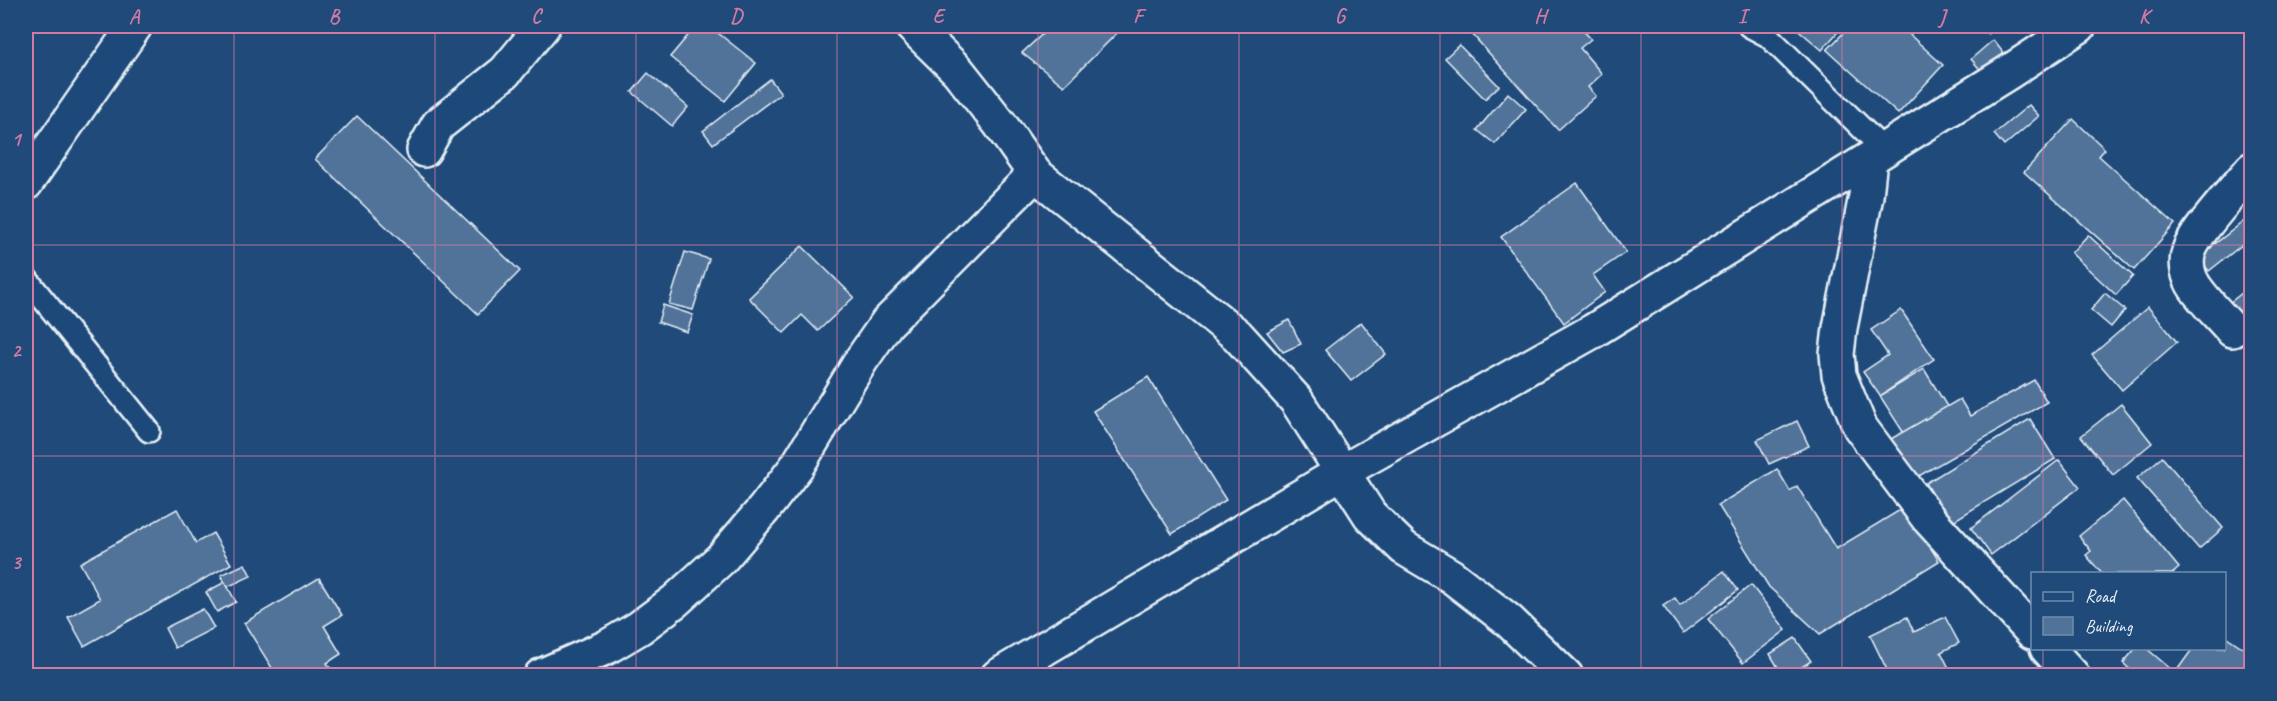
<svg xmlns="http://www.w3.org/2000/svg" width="2277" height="701" viewBox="0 0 2277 701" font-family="Caveat,sans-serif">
  <rect width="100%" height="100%" fill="#1f4a7a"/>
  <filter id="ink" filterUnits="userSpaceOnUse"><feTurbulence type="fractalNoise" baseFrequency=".0167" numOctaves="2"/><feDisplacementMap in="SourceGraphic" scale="12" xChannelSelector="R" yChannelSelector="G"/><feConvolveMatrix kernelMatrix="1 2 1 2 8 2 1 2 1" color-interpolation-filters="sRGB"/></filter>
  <g filter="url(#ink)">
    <g fill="#517399" stroke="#e8f1f8" stroke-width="1.5">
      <path d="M696,26h13l47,37 -31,38 -55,-44z"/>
      <path d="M1051,26h69l1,3 -57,57 -42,-33z"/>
      <path d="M1480,26h99l12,13 -11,9 22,26 -14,13 8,9 -38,34 -87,-97z"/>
      <path d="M1794,26h49l-21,24z"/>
      <path d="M1850,26h50l43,39 -45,49 -71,-64z"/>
      <path d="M1978,26h18l-8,8z"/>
      <path d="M1993,40l13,16 -22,18 -13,-15z"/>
      <path d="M1459,45l40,41 -14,13 -40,-41z"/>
      <path d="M648,73l40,34 -16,19 -40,-34z"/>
      <path d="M770,79l11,14 -68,51 -10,-13z"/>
      <path d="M1508,93l18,16 -31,35 -18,-14z"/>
      <path d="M2029,105l10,11 -35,30 -10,-12z"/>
      <path d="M357,116l163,155 -42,43 -163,-155z"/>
      <path d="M2073,119l32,30 -6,7 76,68 -41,46 -110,-98z"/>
      <path d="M1577,183l49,69 -33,23 12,17 -41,31 -63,-86z"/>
      <path d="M2252,215v22l-43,34 -11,-14z"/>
      <path d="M2088,235l45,41 -17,19 -45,-42z"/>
      <path d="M802,246l52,51 -36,34 -16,-16 -18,18 -35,-35z"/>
      <path d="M685,252l24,7 -16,51 -24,-6z"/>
      <path d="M2252,285v48l-24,-29z"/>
      <path d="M2105,293l20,17 -14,17 -20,-17z"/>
      <path d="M663,305l30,10 -6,17 -29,-10z"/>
      <path d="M2148,307l29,35 -55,48 -30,-35z"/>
      <path d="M1901,310l33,49 -54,37 -17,-24 25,-17 -17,-25z"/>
      <path d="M1289,320l12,24 -18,8 -16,-20z"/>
      <path d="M1361,322l25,32 -35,27 -26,-31z"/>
      <path d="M1924,369l24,39 -43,27 -25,-39z"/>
      <path d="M1148,377l78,123 -54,34 -79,-123z"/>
      <path d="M2034,380l13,22 -135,78 -23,-40 71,-41 10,17z"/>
      <path d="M2121,404l31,39 -39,32 -32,-39z"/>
      <path d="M2030,419l25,40 -105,64 -24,-40z"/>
      <path d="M1797,421l12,25 -40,18 -12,-24z"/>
      <path d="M2162,457l61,71 -24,21 -62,-71z"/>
      <path d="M2059,460l21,27 -89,68 -20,-27z"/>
      <path d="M1777,469l13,22 7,-5 39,63 69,-42 34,54 -119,73 -51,-47 -51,-82z"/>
      <path d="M2123,500l56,68 -7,6h-70l-16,-19 5,-4 -12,-15z"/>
      <path d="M177,509l19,34 17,-10 18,31 -147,82 -16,-29 32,-18 -20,-36z"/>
      <path d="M245,564l6,12 -24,11 -6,-12z"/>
      <path d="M1724,571l14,19 -55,43 -20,-27 12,-8 5,7z"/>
      <path d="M319,578l23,37 -18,11 17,28 -14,9 8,13h-58l-33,-53z"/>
      <path d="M225,582l11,20 -19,10 -11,-20z"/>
      <path d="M1751,585l35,45 -43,33 -35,-44z"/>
      <path d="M203,609l11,19 -39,20 -10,-20z"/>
      <path d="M1907,617l7,15 31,-15 14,26 -18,9 12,24h-63l-20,-41z"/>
      <path d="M2224,635l28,19v5l-12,17h-67l20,-28h31z"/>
      <path d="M1795,638l16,23 -23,15h-5l-13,-22z"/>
      <path d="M2136,648h10l26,22 -5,6h-30l-14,-13z"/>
    </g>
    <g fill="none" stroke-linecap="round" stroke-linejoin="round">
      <defs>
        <g id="lane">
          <path d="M1749,26l19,10 115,113"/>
          <path d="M26,278l123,153"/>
        </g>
        <g id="street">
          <path d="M912,26l46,45 42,53 35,50 202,161 59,65 74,115 34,33 47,28 57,44 58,56"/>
          <path d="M424,150l14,-25 67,-53 38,-46"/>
          <path d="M1870,159l-4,37 -26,132 -3,26 2,21 21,52 68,91 104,114"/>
          <path d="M26,183l109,-157"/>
          <path d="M2232,330c-12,-14 -27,-28 -37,-43 -7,-10 -10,-24 -6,-36 6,-19 48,-64 63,-82"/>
          <path d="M2047,648l25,27"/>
          <path d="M541,676l66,-29 32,-19 36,-27 46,-42 43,-50 33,-43 65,-107 25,-36 148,-149"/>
          <path d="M998,676l344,-204 251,-141 416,-259 70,-46"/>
        </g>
      </defs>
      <use href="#lane" stroke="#e8f1f8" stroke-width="26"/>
      <use href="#street" stroke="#e8f1f8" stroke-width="38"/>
      <use href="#lane" stroke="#1f4a7a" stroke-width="21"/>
      <use href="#street" stroke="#1f4a7a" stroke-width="33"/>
    </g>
  </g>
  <path fill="none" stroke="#d37aa2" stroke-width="1.5" stroke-opacity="0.55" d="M234,26v650M435,26v650M636,26v650M837,26v650M1038,26v650M1239,26v650M1440,26v650M1641,26v650M1842,26v650M2043,26v548M26,245h2226M26,456h2226M2043,648v28"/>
  <rect width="2277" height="701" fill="none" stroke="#1f4a7a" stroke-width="66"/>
  <rect x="2031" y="572" width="195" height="78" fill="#1f4a7a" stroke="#6f8dac" stroke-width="1.5"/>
  <rect x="2043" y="592" width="30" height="9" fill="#1f4a7a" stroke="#6f8dac" stroke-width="1.5"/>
  <text x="2085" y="602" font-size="18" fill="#e8f1f8">Road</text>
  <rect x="2043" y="617" width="30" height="18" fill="#517399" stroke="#6f8dac" stroke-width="1.5"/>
  <text x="2085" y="632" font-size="18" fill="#e8f1f8">Building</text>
  <rect x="33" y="33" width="2211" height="635" fill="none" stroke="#d37aa2" stroke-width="2"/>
  <g font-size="20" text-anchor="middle" font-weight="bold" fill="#d37aa2">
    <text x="134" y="23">A</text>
    <text x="334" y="23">B</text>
    <text x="536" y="23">C</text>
    <text x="736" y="23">D</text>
    <text x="938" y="23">E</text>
    <text x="1138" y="23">F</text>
    <text x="1340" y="23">G</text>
    <text x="1540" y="23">H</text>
    <text x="1742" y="23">I</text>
    <text x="1942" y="23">J</text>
    <text x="2144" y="23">K</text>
    <text x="16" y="146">1</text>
    <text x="16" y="357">2</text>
    <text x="16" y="569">3</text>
  </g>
</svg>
